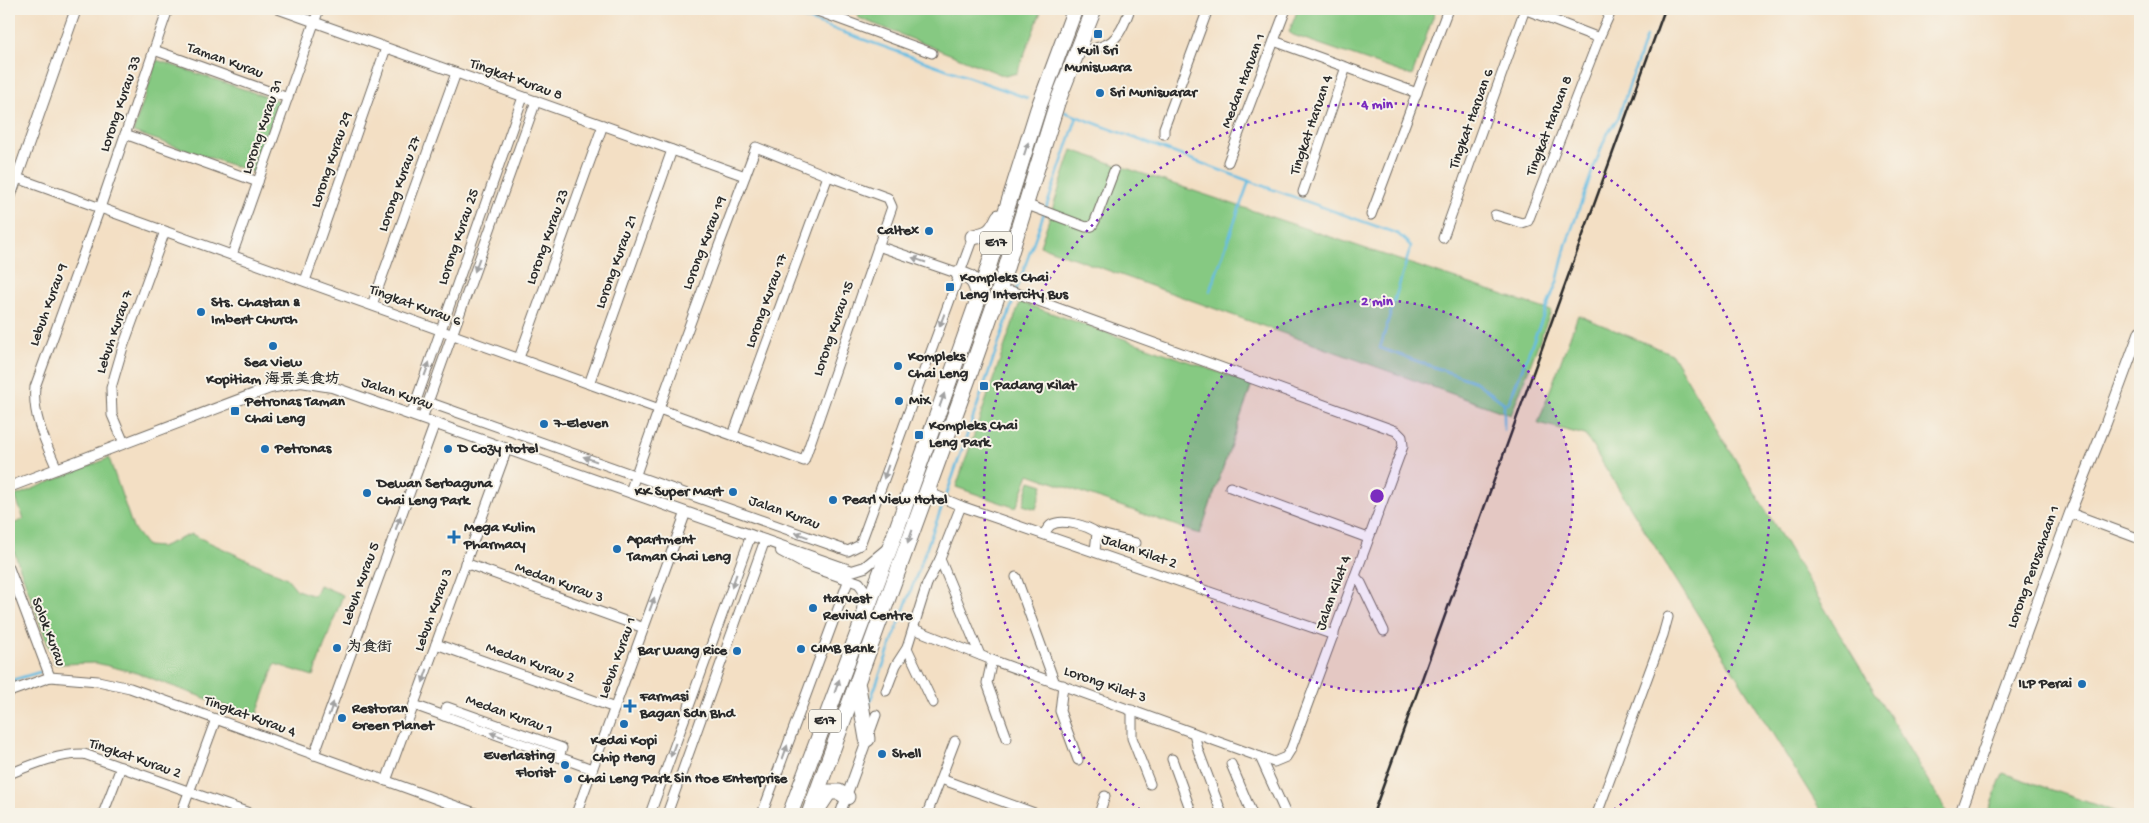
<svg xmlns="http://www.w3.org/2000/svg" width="2149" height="823" viewBox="0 0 2149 823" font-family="'Gochi Hand','LXGW WenKai TC',sans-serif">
  <rect width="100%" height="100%" fill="#f7f3e8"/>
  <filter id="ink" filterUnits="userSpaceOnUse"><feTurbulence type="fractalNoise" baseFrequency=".02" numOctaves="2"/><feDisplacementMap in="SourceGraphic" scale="10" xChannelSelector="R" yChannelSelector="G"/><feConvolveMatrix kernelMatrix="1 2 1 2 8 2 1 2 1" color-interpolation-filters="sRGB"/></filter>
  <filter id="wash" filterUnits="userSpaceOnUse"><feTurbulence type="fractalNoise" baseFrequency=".0096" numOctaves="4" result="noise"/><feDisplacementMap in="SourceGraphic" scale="20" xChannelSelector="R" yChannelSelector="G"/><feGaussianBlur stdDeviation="1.12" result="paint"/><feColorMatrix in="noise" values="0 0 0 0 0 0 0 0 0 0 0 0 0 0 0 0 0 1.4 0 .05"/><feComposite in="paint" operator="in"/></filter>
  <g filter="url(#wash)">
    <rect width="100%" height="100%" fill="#f3dfc4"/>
    <g fill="#86c982" stroke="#587a56">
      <path d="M857,9h185l-25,64 -12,3 -146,-58z"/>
      <path d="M1298,9h138l-24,67 -119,-41 -4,-3z"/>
      <path d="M157,60l122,41 -24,72 -122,-41z"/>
      <path d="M1072,150l479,161 -40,104 -471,-169z"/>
      <path d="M1020,302l232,82 -52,150 -171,-60 -13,34 -60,-21z"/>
      <path d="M1578,315l94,39 276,460h-125l-238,-379 -47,-12z"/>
      <path d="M109,458l24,70 14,18 14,1 30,-13 96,44 10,12 17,6 5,-11 24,10 -30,81 -38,-12 -19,53 -119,-44 -41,-10 -41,1 -46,-126v-12l15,-7 -9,-23z"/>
      <path d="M1030,481l13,4 -7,24 -13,-4z"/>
      <path d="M2003,773l119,41h-135z"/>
    </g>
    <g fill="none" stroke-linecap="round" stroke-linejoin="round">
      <g stroke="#66bde3" stroke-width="2.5">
        <path d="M778,9l249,89"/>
        <path d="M1065,112l184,69 149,53 13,12 -31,102 96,34 28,21v27"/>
        <path d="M1046,208l31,-91"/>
        <path d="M1016,291l28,-78"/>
        <path d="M1210,291l39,-110"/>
        <path d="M1504,403l4,1 49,-122 9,-37 28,-78 12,-31 12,-18 28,-81"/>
        <path d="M946,496l69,-200"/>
        <path d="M9,681l31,-9"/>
        <path d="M869,704l75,-203"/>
        <path d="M825,814l3,-7"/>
      </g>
    </g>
  </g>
  <g filter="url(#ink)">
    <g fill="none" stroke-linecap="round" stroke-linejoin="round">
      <defs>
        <g id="minor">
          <path d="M278,9l467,167"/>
          <path d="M812,9l120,44"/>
          <path d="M1524,9l75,29"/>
          <path d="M1274,41l143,52"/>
          <path d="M154,50l134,48"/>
          <path d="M1077,52c35,-7 40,-8 53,-43"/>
          <path d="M125,134l133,48"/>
          <path d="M1164,134v-6l44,-119"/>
          <path d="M1228,162l58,-153"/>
          <path d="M17,178l606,218c60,21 120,43 181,65l88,-254 -4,-9 -60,-22 -72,-29c-43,115 -87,229 -126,345"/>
          <path d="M1303,192l43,-125"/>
          <path d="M1025,204l61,23 6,-1 3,-5 19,-50"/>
          <path d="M1371,215l77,-206"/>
          <path d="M1495,215l27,8 6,-2 71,-183 13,-29"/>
          <path d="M1443,238l82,-229"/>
          <path d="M878,246l81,28"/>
          <path d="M232,255l87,-246"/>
          <path d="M305,281l81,-233"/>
          <path d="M372,305l84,-232"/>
          <path d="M519,358l84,-233"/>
          <path d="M589,384l83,-234"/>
          <path d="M428,402l420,149 12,-6 113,-308"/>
          <path d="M411,415l112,-318"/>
          <path d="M422,419l114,-318"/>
          <path d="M733,435l95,-259"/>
          <path d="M124,443l-12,-28 -1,-27 12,-41 42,-116"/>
          <path d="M57,469c-11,-26 -25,-53 -22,-82l65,-179 68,-199"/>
          <path d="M929,484l6,11 26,11 373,129"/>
          <path d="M1230,487l138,51"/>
          <path d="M2070,513l70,26"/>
          <path d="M1097,533l39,10"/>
          <path d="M1044,534c2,-3 4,-7 7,-9 11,-7 37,1 46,8l-2,18"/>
          <path d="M940,559l40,96"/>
          <path d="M465,563l179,65"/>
          <path d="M9,568l41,109"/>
          <path d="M1355,576l6,7 23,48"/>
          <path d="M1016,577l38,104"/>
          <path d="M914,629l78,31 282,102 12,-5 5,-8 112,-303 -1,-9 -6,-6 -385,-140 -13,3"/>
          <path d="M436,644l179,64"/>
          <path d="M907,648l26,55"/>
          <path d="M992,660l-5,23 20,55"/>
          <path d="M1063,685l-3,26 18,49"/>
          <path d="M886,691l10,-26 11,-17 20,-64 13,-25 21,-53"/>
          <path d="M9,692l41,-15 48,4 32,7 348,126"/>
          <path d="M414,705l178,64"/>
          <path d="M1132,710v28l18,46"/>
          <path d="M444,716l3,-9 115,41 -3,9"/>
          <path d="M1194,733l4,17 24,64"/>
          <path d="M314,755l121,-332"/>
          <path d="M1260,757l26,57"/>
          <path d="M1172,759l20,55"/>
          <path d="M1231,764l21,50"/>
          <path d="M9,774c25,-10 48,-20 75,-20l168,60"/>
          <path d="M941,779l96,35"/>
          <path d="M386,781l121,-332"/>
          <path d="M103,814l18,-47"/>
          <path d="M181,814l35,-95"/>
          <path d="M576,814l110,-302"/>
          <path d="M650,814l101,-279"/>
          <path d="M667,814l98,-274"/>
          <path d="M762,814l87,-235"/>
          <path d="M840,814l36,-99"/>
          <path d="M927,814l28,-73"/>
          <path d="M1099,814l6,-18"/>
          <path d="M1597,814l66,-179 5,-18"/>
        </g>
        <g id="tertiary">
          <path d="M9,200l67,-191"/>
          <path d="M9,487l261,-99 31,-6 31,5 520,184 13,-4 23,-19"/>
          <path d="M781,551l24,13 54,19 5,7 -2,20"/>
          <path d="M1960,814l110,-301 36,-90 34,-92"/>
        </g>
        <g id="motorway">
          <path d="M973,237c16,-3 19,-5 26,-20"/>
          <path d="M959,274c15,3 17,9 20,23"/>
          <path d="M858,687l9,52"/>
          <path d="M817,810l12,-18h10l8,5"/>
          <path d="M790,814l101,-269 88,-248 59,-188 37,-100"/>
          <path d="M809,814l159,-435 30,-85 59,-191 37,-94"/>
        </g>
      </defs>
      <use href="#minor" stroke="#716a61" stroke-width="11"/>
      <use href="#tertiary" stroke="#716a61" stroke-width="12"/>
      <use href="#motorway" stroke="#716a61" stroke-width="17"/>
      <use href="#minor" stroke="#fff" stroke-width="9"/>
      <use href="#tertiary" stroke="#fff" stroke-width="10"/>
      <use href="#motorway" stroke="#fff" stroke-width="15"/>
      <path stroke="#2b2b2b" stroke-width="2.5" d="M1373,814l292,-805"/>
    </g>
    <defs><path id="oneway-solid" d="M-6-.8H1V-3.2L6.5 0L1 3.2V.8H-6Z" transform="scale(1.25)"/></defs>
    <g fill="#a0a0a0">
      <use href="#oneway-solid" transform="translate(1026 149) rotate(-72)"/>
      <use href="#oneway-solid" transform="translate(919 260) rotate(-161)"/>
      <use href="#oneway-solid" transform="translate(477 265) rotate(110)"/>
      <use href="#oneway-solid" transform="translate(942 320) rotate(111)"/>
      <use href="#oneway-solid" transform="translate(427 369) rotate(-70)"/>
      <use href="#oneway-solid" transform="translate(942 400) rotate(-70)"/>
      <use href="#oneway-solid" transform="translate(590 459) rotate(-161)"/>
      <use href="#oneway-solid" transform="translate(886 472) rotate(109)"/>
      <use href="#oneway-solid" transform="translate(398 523) rotate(-70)"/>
      <use href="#oneway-solid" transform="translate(802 535) rotate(-160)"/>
      <use href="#oneway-solid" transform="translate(910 537) rotate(109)"/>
      <use href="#oneway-solid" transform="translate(734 581) rotate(110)"/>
      <use href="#oneway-solid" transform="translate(652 604) rotate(-70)"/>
      <use href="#oneway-solid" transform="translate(425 676) rotate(109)"/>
      <use href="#oneway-solid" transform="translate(837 686) rotate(-70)"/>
      <use href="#oneway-solid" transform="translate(331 709) rotate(-70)"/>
      <use href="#oneway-solid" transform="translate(497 735) rotate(-160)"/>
      <use href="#oneway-solid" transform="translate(673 750) rotate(110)"/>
      <use href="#oneway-solid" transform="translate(785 752) rotate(-70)"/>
    </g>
  </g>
  <circle cx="1377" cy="496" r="196" fill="#7b2cbf" fill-opacity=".12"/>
  <g fill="none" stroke="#7b2cbf" stroke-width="2.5" stroke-dasharray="2.5 5">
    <circle cx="1377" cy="496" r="196"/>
    <path d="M1146 814A393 393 0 1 1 1608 814"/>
  </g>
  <g fill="#1f6fb2" stroke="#f7f3e8" stroke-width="2">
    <rect x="1093" y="29" width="10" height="10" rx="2.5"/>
    <circle cx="1100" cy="93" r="5"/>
    <circle cx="929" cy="231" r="5"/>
    <rect x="945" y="282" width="10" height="10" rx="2.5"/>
    <circle cx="201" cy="312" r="5"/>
    <circle cx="273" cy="346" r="5"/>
    <circle cx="898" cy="366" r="5"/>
    <rect x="979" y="381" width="10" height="10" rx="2.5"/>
    <circle cx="899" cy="401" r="5"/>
    <rect x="230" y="406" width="10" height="10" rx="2.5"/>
    <circle cx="544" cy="424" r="5"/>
    <rect x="914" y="430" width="10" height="10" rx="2.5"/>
    <circle cx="265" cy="449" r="5"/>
    <circle cx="448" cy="449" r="5"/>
    <circle cx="733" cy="492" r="5"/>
    <circle cx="367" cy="493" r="5"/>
    <circle cx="833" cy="500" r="5"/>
    <path d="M451.5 529.5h5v5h5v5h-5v5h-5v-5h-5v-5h5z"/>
    <circle cx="617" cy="549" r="5"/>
    <circle cx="813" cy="608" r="5"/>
    <circle cx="337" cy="648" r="5"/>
    <circle cx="801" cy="649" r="5"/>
    <circle cx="737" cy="651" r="5"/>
    <circle cx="2082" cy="684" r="5"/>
    <path d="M627.5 698.5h5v5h5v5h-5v5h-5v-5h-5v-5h5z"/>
    <circle cx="342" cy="718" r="5"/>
    <circle cx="624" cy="724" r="5"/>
    <circle cx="882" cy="754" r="5"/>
    <circle cx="565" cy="765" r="5"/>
    <circle cx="568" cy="779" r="5"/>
  </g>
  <g text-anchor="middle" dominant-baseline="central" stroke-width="4" stroke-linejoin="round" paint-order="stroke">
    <g fill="#f7f3e8" stroke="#686764" stroke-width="1">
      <rect x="980" y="231.5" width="32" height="23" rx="4"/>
      <rect x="809" y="709.5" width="32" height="23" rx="4"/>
    </g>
    <g font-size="14" font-weight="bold" fill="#2b2b2b">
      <text x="996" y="243">E17</text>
      <text x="825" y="721">E17</text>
    </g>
    <g font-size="15" font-weight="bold" fill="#2b2b2b" stroke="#f7f3e8" text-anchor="start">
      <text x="1098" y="51" text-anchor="middle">Kuil Sri<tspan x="1098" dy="17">Muniswara</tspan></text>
      <text x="1110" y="93">Sri Munisuarar</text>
      <text x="919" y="231" text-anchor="end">Caltex</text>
      <text x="960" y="278">Kompleks Chai<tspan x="960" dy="17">Leng Intercity Bus</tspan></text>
      <text x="211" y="303">Sts. Chastan &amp;<tspan x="211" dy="17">Imbert Church</tspan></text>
      <text x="908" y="357">Kompleks<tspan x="908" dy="17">Chai Leng</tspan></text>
      <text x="273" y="363" text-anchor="middle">Sea View<tspan x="273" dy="17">Kopitiam 海景美食坊</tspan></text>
      <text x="994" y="386">Padang Kilat</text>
      <text x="909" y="401">MiX</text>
      <text x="245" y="402">Petronas Taman<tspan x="245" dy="17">Chai Leng</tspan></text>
      <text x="554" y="424">7-Eleven</text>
      <text x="929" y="426">Kompleks Chai<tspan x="929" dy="17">Leng Park</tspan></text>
      <text x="275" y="449">Petronas</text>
      <text x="458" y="449">D Cozy Hotel</text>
      <text x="377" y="484">Dewan Serbaguna<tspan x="377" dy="17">Chai Leng Park</tspan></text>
      <text x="723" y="492" text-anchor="end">KK Super Mart</text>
      <text x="843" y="500">Pearl View Hotel</text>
      <text x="464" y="528">Mega Kulim<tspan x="464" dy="17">Pharmacy</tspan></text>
      <text x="627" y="540">Apartment<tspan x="627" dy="17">Taman Chai Leng</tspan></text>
      <text x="823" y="599">Harvest<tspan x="823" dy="17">Revival Centre</tspan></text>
      <text x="347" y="648">为食街</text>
      <text x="811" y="649">CIMB Bank</text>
      <text x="727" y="651" text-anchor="end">Bar Wang Rice</text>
      <text x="2072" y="684" text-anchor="end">ILP Perai</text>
      <text x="640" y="697">Farmasi<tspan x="640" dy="17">Bagan Sdn Bhd</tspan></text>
      <text x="352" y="709">Restoran<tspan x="352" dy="17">Green Planet</tspan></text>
      <text x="624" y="741" text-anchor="middle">Kedai Kopi<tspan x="624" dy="17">Chip Heng</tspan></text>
      <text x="892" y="754">Shell</text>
      <text x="555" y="756" text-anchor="end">Everlasting<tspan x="555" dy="17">Florist</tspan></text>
      <text x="578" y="779">Chai Leng Park Sin Hoe Enterprise</text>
    </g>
    <g font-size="15" fill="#2b2b2b" stroke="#f7f3e8">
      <text transform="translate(225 61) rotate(20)">Taman Kurau</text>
      <text transform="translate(516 80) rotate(20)">Tingkat Kurau 8</text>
      <text transform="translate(1244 81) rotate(-69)">Medan Haruan 1</text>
      <text transform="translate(121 104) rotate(-71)">Lorong Kurau 33</text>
      <text transform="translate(1472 119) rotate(-70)">Tingkat Haruan 6</text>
      <text transform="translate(1312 125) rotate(-71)">Tingkat Haruan 4</text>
      <text transform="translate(1550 126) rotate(-69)">Tingkat Haruan 8</text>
      <text transform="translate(263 127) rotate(-71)">Lorong Kurau 31</text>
      <text transform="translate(332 160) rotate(-71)">Lorong Kurau 29</text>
      <text transform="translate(400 184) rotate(-70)">Lorong Kurau 27</text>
      <text transform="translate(459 237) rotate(-71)">Lorong Kurau 25</text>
      <text transform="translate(548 237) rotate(-70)">Lorong Kurau 23</text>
      <text transform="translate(705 243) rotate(-69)">Lorong Kurau 19</text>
      <text transform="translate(617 262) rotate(-70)">Lorong Kurau 21</text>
      <text transform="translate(767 301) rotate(-70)">Lorong Kurau 17</text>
      <text transform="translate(49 305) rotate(-70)">Lebuh Kurau 9</text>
      <text transform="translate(415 306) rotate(20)">Tingkat Kurau 6</text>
      <text transform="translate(834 329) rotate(-71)">Lorong Kurau 15</text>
      <text transform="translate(115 332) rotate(-71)">Lebuh Kurau 7</text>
      <text transform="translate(397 394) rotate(19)">Jalan Kurau</text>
      <text transform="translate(784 513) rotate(20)">Jalan Kurau</text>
      <text transform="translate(1139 552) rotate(19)">Jalan Kilat 2</text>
      <text transform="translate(2034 567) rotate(-70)">Lorong Perusahaan 1</text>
      <text transform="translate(559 583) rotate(20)">Medan Kurau 3</text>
      <text transform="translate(361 584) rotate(-70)">Lebuh Kurau 5</text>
      <text transform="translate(1334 593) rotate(-70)">Jalan Kilat 4</text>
      <text transform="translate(434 610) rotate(-70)">Lebuh Kurau 3</text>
      <text transform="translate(48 632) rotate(69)">Solok Kurau</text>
      <text transform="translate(618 658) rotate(-70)">Lebuh Kurau 1</text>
      <text transform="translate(530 663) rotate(20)">Medan Kurau 2</text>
      <text transform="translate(1105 685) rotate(19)">Lorong Kilat 3</text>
      <text transform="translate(509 715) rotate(20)">Medan Kurau 1</text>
      <text transform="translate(250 717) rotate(20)">Tingkat Kurau 4</text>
      <text transform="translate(135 759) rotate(19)">Tingkat Kurau 2</text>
    </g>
  </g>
  <circle cx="1377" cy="496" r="8" fill="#7b2cbf" stroke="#f7f3e8" stroke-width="2.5"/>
  <g font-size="15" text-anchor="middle" font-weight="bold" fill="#7b2cbf" stroke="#f7f3e8" stroke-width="4" stroke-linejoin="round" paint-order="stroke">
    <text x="1377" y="108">4 min</text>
    <text x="1377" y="305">2 min</text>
  </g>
  <rect width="2149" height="823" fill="none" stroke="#f7f3e8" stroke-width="30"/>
</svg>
